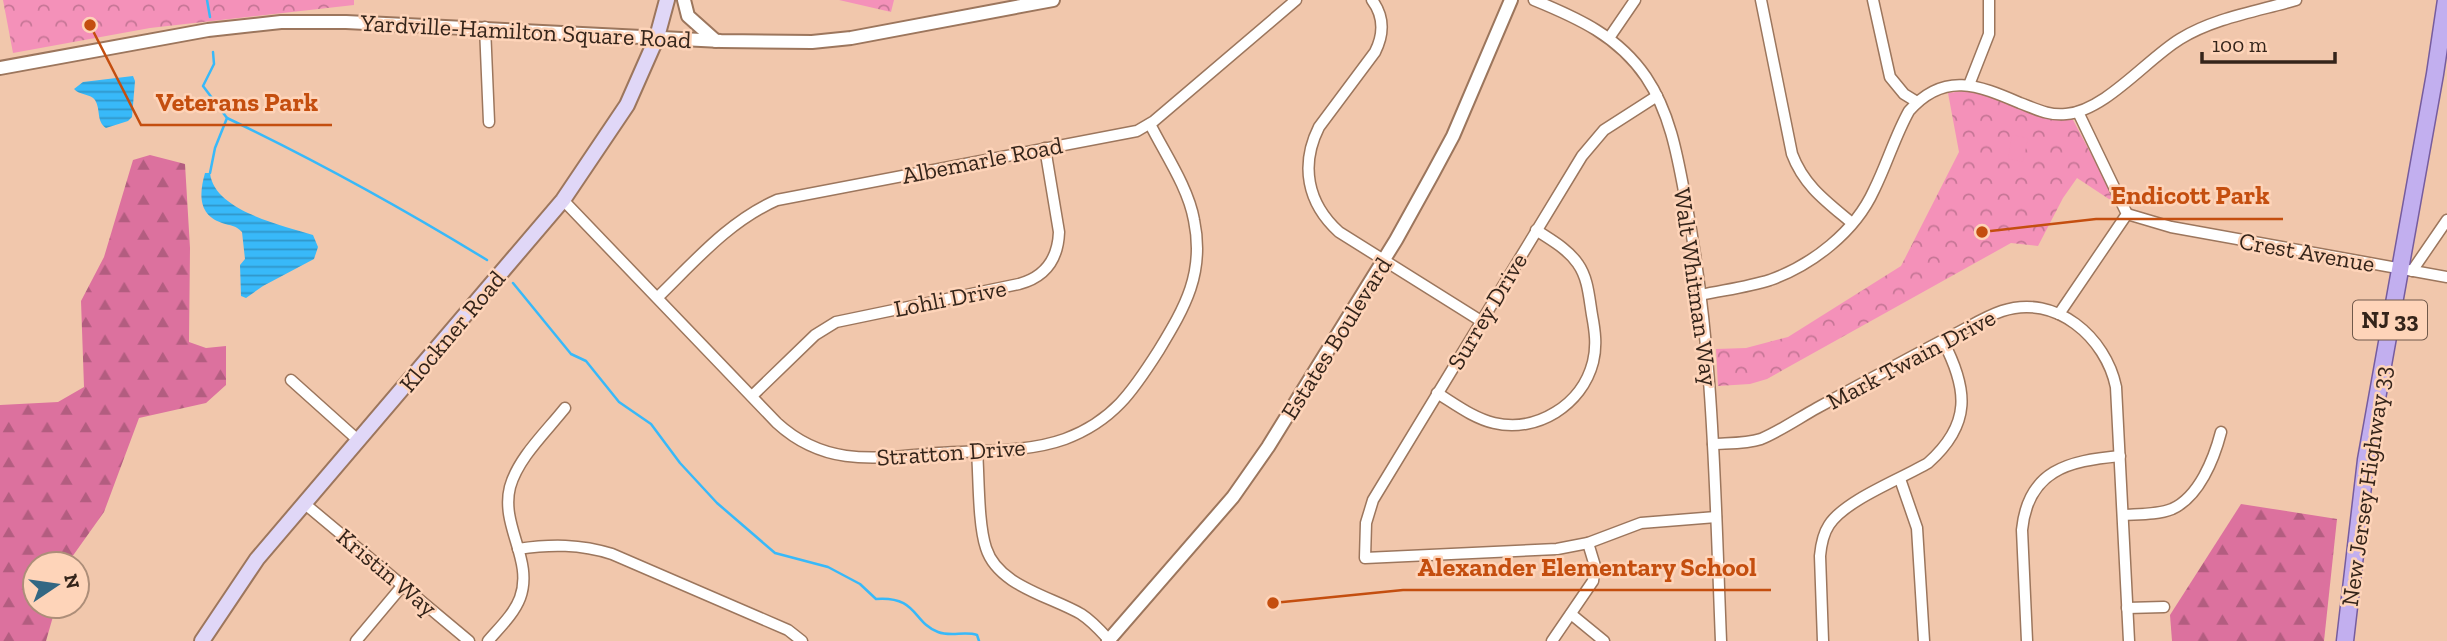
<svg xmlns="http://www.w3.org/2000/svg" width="2447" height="641" viewBox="0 0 2447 641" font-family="'Zilla Slab',serif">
  <defs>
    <pattern id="forest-firs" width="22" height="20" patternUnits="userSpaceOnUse" patternTransform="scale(1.75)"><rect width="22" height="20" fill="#dc719e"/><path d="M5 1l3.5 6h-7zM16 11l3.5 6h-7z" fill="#b35d80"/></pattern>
    <pattern id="park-crowns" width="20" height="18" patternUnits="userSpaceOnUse" patternTransform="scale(1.75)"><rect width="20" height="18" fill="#f491b9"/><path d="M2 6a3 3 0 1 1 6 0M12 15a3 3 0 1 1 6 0" fill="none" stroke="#c67696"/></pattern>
    <pattern id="water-rules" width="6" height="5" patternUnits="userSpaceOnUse" patternTransform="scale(1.75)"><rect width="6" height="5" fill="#38b9f9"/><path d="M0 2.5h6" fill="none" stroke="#3096c9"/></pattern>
  </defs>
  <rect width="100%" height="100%" fill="#f1c7ac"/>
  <g fill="url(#forest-firs)">
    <path d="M150,155l35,9 5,84 -1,94 17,6 20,-2v39l-20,18 -67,15 -35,94 -37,52h-32v42h21l-10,35h-46v-236l58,-3 26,-15 -3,-86 23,-44 29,-97z"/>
    <path d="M2241,504l96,15 -13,122h-152l-2,-26z"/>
  </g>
  <g fill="url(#park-crowns)">
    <path d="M3,0h351v5l-204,23 -137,25z"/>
    <path d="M839,0h55l-3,12z"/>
    <path d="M1971,90l72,28h29l46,87 -41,-27 -14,20 -25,48 -27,-3 -244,136 -17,5 -32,2 -2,-37 30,-1 42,-11 113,-71 58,-114 -11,-59z"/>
  </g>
  <path fill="#f491b9" d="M2012,135l16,3 -5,24 -15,-3z"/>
  <g fill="url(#water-rules)">
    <path d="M133,76l2,5 -3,36 -4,4 -22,7c-10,-7 -5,-18 -11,-28 -4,-6 -16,-5 -21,-11l9,-7z"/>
    <path d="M205,173h5c4,38 72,52 103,62l5,12 -4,12 -51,27 -17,12 -5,-2 -1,-31 5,-6 -3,-27c-7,-7 -11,-6 -20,-9 -24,-8 -23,-29 -17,-50z"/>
  </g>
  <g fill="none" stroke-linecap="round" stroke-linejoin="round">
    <g stroke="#38b9f9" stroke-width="2.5">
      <path d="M207,0l3,17"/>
      <path d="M227,118c90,43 175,90 260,142"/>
      <path d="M210,173l5,-25 12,-30 -24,-32 11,-22 -1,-12"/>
      <path d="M513,283l58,71 15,7 33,41 32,22 29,39 37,40 58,50 53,14 32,17 16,15c42,-3 36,23 62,33 12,5 27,-1 39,3l2,6"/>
    </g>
    <defs>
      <g id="minor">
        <path d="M1372,0c12,16 12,34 3,52l-56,75c-19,38 -12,76 20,105l142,89"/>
        <path d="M1534,0c44,18 84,36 112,77 25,37 32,82 40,125 28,145 29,292 35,439"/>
        <path d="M1761,0l31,154c12,32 35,48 60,69"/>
        <path d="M1873,0l17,77 14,17 13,8"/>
        <path d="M485,27l4,95"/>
        <path d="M1609,38l26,-38"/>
        <path d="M1969,85l20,-51v-34"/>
        <path d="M1657,96l-53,34 -22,26 -209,344 -7,23 -1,35 192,-9 31,-6 53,-20 75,-6"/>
        <path d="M563,200l214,223c49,45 101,35 161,30 41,-3 88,0 127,-14 48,-18 68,-48 94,-89 26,-43 46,-77 35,-130 -6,-33 -29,-66 -44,-96"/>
        <path d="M2127,214l44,13 276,50"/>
        <path d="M2412,271l35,-51"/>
        <path d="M1701,295c23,-5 47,-8 69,-15 42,-15 85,-48 104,-90 13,-26 21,-54 35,-79 35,-40 69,-26 111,-8 16,6 29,13 46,11 39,-3 81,-55 114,-75 34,-21 78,-28 116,-39"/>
        <path d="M658,297c37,-36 71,-76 119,-97l360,-69 17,-10 142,-121"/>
        <path d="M2059,314l68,-100 -49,-102"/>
        <path d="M291,380l68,61"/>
        <path d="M1437,393c18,11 36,25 57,30 43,10 88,-18 99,-61 4,-16 2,-31 -1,-47 -3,-18 -4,-37 -14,-51 -10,-15 -27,-24 -42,-34"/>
        <path d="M752,396l63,-61 21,-13 183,-38c26,-7 39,-25 40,-52l-14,-84"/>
        <path d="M1713,444c15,-1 33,0 48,-5 19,-8 38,-21 56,-31 44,-24 88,-48 132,-71 17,-8 35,-20 53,-26 54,-18 104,27 114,76l13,254"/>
        <path d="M977,451c2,26 1,73 9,97 12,38 64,48 95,66 11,7 19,16 28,26"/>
        <path d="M1900,479l17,49 7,113"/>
        <path d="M305,504l164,137"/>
        <path d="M2123,515c15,-1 34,0 49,-6 27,-12 42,-50 49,-77"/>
        <path d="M518,549c33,-5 62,-5 94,5l176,76 14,11"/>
        <path d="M2127,608l37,-1"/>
        <path d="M1571,614l33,27"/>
        <path d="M356,641l47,-56"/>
        <path d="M488,641c11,-13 26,-27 32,-43 14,-38 -20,-72 -10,-111 8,-29 36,-55 55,-79"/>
        <path d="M1552,641l41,-60 2,-15 -7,-23"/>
        <path d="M1823,641l-3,-85c1,-11 3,-22 9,-31 16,-25 72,-46 99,-62 44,-39 40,-74 15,-122"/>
        <path d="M2027,641l-5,-111c6,-60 46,-69 98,-74"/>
      </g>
      <g id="tertiary">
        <path d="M684,0l4,16 28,25"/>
        <path d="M0,68l208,-38 73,-8h65l375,19 91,1 39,-4 202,-38"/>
        <path d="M1108,641l125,-144 35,-50 128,-207 36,-65 21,-39 58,-136"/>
      </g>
      <path id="secondary" d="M202,641l55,-82 306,-359 64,-95 30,-68 10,-37"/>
      <path id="primary" d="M2345,641l21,-181 69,-386 11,-74"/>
    </defs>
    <use href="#minor" stroke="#9c765d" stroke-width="13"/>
    <use href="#tertiary" stroke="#9c765d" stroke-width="16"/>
    <use href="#secondary" stroke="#9c765d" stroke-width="18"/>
    <use href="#primary" stroke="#765c9e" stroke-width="19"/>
    <use href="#minor" stroke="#fff" stroke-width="10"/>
    <use href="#tertiary" stroke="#fff" stroke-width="12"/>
    <use href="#secondary" stroke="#e0d7f7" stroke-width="14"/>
    <use href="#primary" stroke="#c2afef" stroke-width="16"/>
  </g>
  <g text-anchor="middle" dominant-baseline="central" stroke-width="5" stroke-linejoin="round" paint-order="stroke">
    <rect fill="#fed4b9" stroke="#71594a" stroke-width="2" x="2353" y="300.5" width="74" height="39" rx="5"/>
    <g font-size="23" font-weight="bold" fill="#34241a">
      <text x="2390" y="320">NJ 33</text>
    </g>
    <g font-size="24" fill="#34241a" stroke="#fed4b9">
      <text transform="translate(526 31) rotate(3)">Yardville-Hamilton Square Road</text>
      <text transform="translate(982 160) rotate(-11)">Albemarle Road</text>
      <text transform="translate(2307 252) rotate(10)">Crest Avenue</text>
      <text transform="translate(1696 287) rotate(82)">Walt Whitman Way</text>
      <text transform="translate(950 298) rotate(-11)">Lohli Drive</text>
      <text transform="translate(1487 311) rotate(-59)">Surrey Drive</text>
      <text transform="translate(452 331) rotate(-50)">Klockner Road</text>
      <text transform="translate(1336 338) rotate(-58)">Estates Boulevard</text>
      <text transform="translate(1911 359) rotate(-28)">Mark Twain Drive</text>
      <text transform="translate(951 452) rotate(-4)">Stratton Drive</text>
      <text transform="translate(2366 486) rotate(-82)">New Jersey Highway 33</text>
      <text transform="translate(387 572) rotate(40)">Kristin Way</text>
    </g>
  </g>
  <path fill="none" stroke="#c44e0f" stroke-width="2.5" d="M90 25L141 125H332M1982 232L2096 219H2283M1273 603L1403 590H1771"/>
  <g fill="#c44e0f" stroke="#fed4b9" stroke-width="2.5">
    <circle cx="90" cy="25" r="7"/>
    <circle cx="1982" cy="232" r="7"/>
    <circle cx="1273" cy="603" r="7"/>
  </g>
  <g font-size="26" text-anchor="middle" font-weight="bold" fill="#c44e0f" stroke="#fed4b9" stroke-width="5" stroke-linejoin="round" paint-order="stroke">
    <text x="237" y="111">Veterans Park</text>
    <text x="2190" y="204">Endicott Park</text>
    <text x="1587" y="576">Alexander Elementary School</text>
  </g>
  <g transform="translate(56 585) rotate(77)"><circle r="33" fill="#fed4b9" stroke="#ad8e79" stroke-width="2"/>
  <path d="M0-5L12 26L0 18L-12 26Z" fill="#336783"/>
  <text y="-10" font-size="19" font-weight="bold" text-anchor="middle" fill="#34241a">N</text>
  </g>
  <path d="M2202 52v10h133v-10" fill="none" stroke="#34241a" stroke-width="3.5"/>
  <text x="2212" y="52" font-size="21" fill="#34241a" stroke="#fed4b9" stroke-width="5" paint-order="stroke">100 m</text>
</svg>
